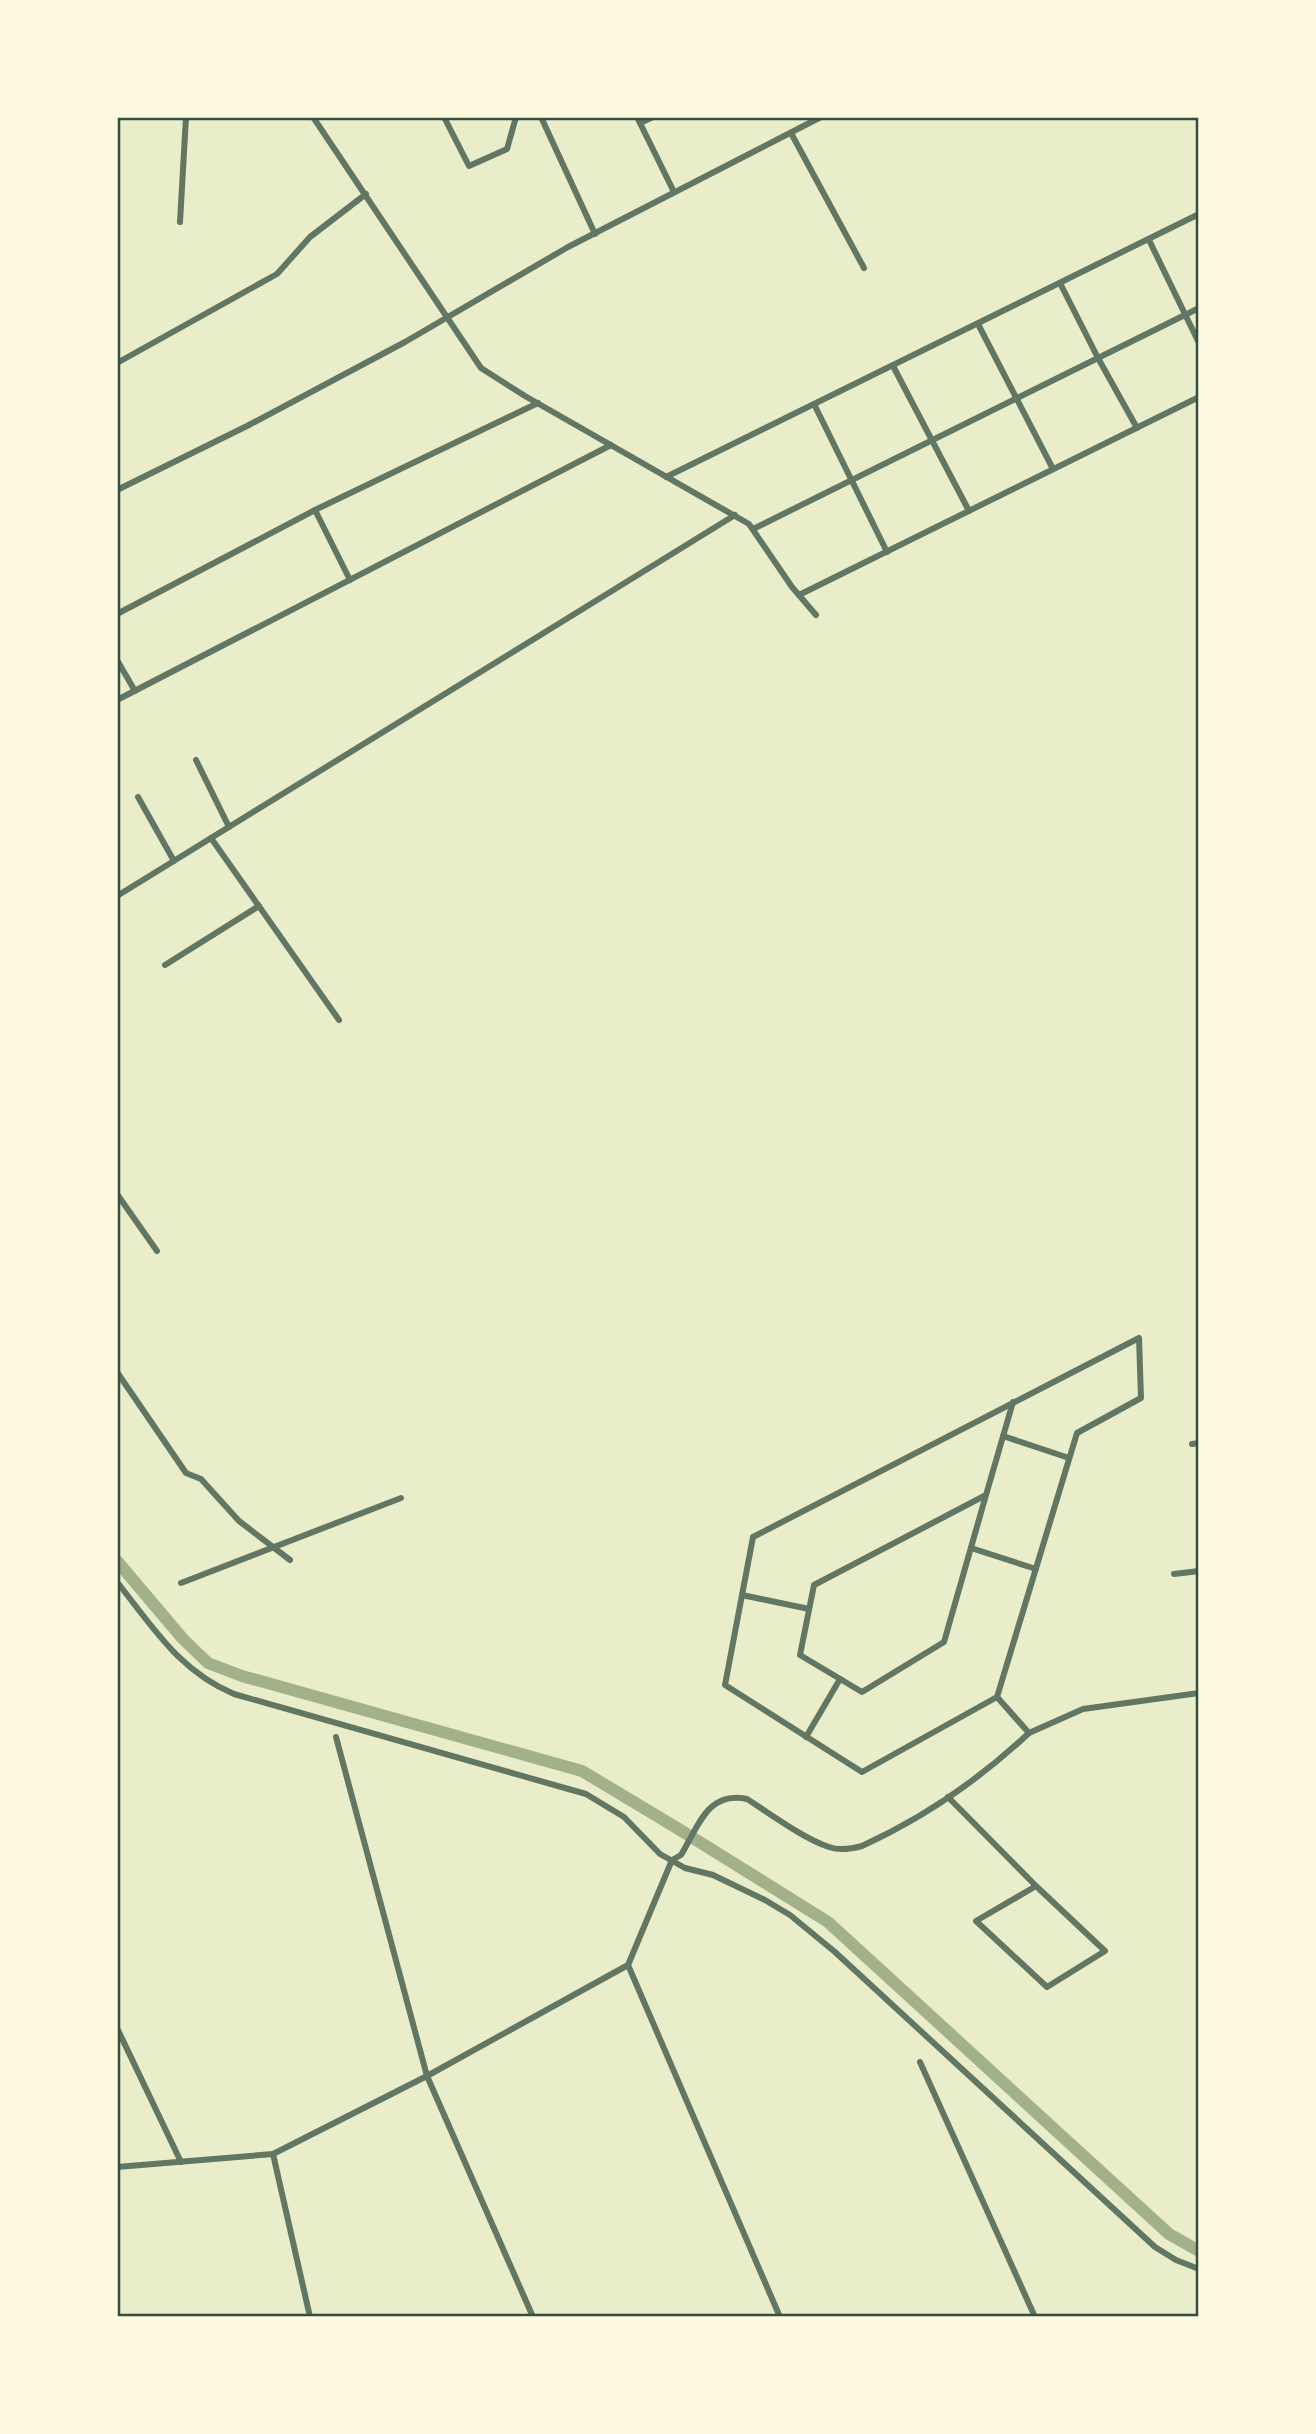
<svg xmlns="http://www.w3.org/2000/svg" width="1316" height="2434" viewBox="0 0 1316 2434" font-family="Raleway,sans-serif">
  <rect width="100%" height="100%" fill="#e9edc9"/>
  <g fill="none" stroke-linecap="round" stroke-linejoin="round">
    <path stroke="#a3b18a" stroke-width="12" d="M117,1561l66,78 25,24 34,13 340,95 95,57 151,94 341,312 30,17"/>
    <g stroke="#617663" stroke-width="6">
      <path d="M313,117l168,251 44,28 224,128 43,63 24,28"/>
      <path d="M444,117l25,49 38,-17 9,-32"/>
      <path d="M541,117l54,117"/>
      <path d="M637,117l37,75"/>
      <path d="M640,123l13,-6"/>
      <path d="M791,133l73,135"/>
      <path d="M180,222l6,-105"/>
      <path d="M1149,240l50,103"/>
      <path d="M1060,283l38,75 39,70"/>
      <path d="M978,324l75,145"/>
      <path d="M117,363l160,-89 33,-37 56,-43"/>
      <path d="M893,366l76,145"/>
      <path d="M814,404l73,148"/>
      <path d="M666,477l533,-263"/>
      <path d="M117,490l130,-64 158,-84 163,-95 253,-130"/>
      <path d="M315,510l35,70"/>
      <path d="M753,529l446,-221"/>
      <path d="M799,595l400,-198"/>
      <path d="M117,614l198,-104 223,-107"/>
      <path d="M117,660l18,31"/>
      <path d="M117,700l494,-255"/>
      <path d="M196,760l33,67"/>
      <path d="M138,797l36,64"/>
      <path d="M211,838l128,182"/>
      <path d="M117,896l618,-381"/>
      <path d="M165,965l94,-59"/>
      <path d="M117,1194l40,57"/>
      <path d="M1139,1338l2,60 -64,35 -80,264 -135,75 -137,-87 28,-148z"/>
      <path d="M117,1372l69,101 15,6 38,42 51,39"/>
      <path d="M1003,1436l66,22"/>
      <path d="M1192,1444l7,-1"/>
      <path d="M986,1495l-42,147 -82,50 -62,-37 14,-70 172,-90 27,-93"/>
      <path d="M971,1548l65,21"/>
      <path d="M1174,1574l25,-3"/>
      <path d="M117,1582c36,45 62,89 117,112l352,100 38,23 36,37 25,14 28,7 52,25 25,15 45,37 320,295 21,13 23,9"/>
      <path d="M181,1583l220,-85"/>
      <path d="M742,1595l67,14"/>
      <path d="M997,1697l32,36 54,-24 116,-16"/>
      <path d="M336,1737l91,339 106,241"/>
      <path d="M806,1737l34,-58"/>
      <path d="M948,1797l88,89 69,65 -58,36 -71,-66 60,-35"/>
      <path d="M628,1965l152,352"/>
      <path d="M117,2028l64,134"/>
      <path d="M920,2062l115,255"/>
      <path d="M273,2154l37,163"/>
      <path d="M117,2167l156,-13 154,-78 201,-111 44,-105 9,-5c17,-28 27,-65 66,-56 22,14 57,40 82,48 11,4 22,2 33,-1 61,-28 118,-67 167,-113"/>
    </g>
  </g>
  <rect width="1316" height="2434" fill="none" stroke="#fefae0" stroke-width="238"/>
  <rect x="119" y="119" width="1078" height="2196" fill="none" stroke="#344e41" stroke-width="2.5"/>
</svg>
